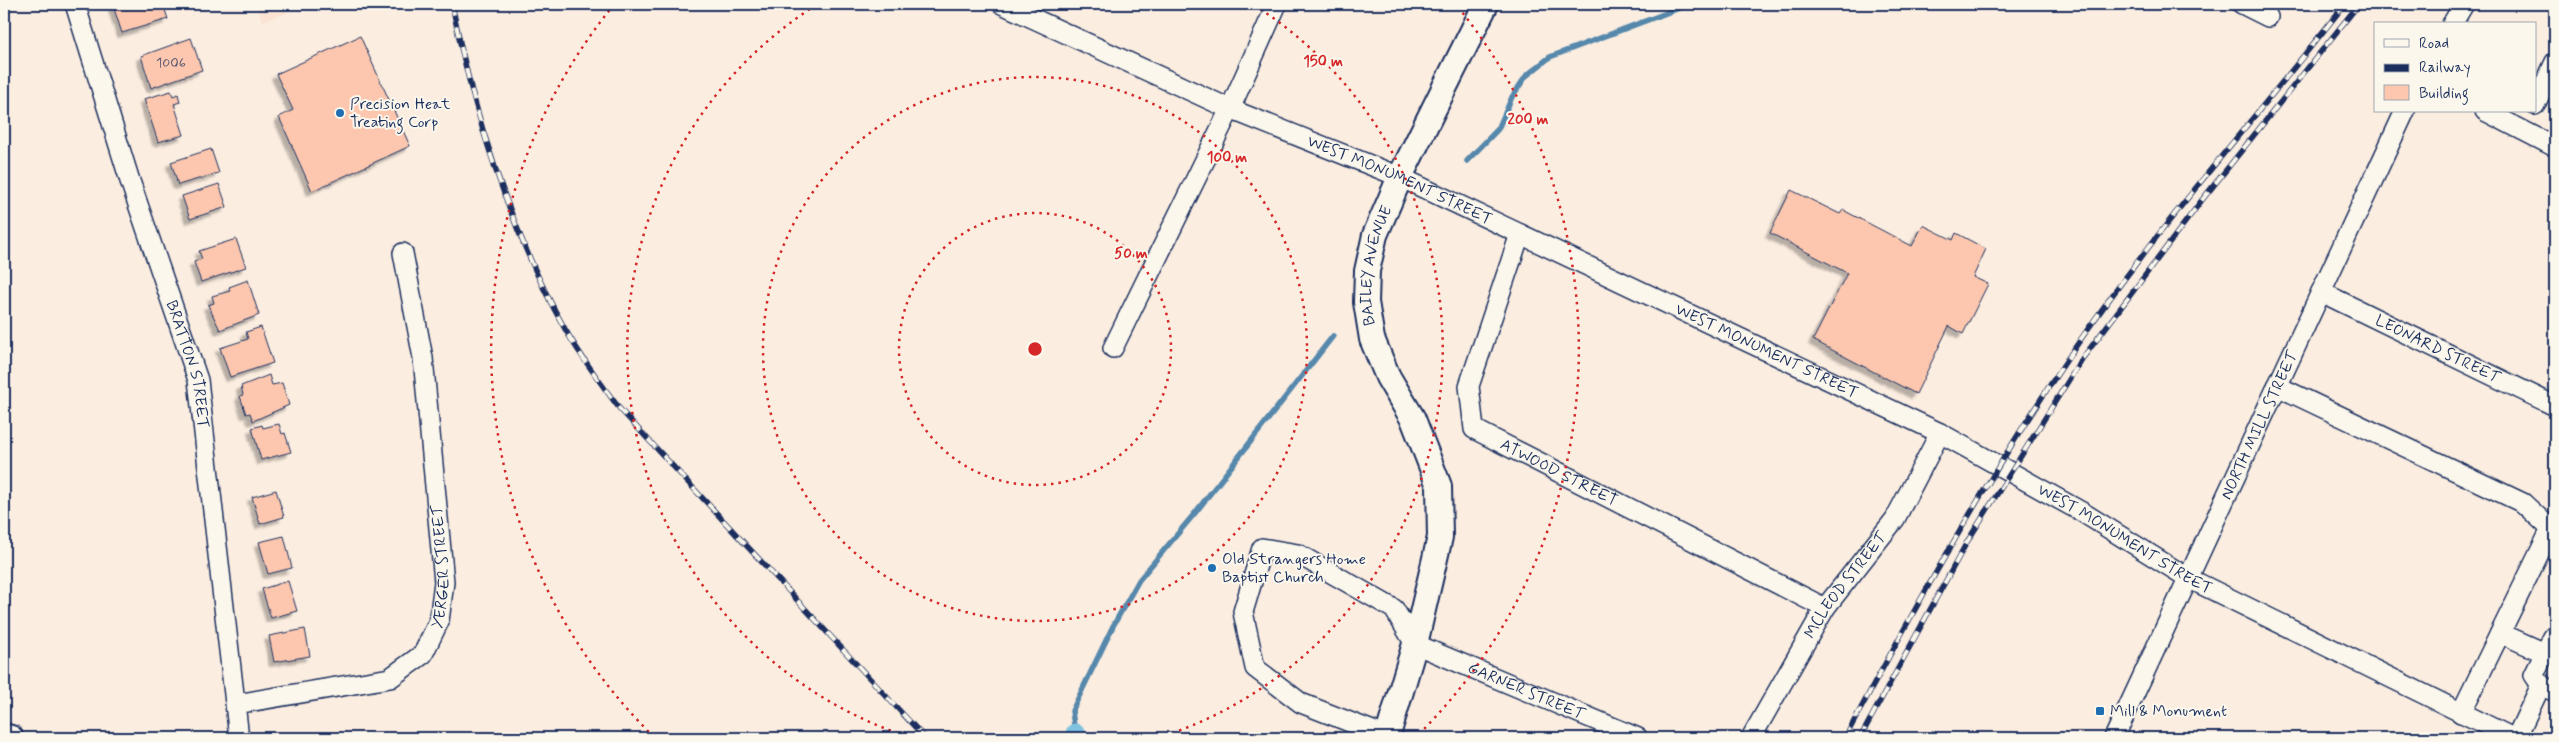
<svg xmlns="http://www.w3.org/2000/svg" width="2559" height="742" viewBox="0 0 2559 742" font-family="Mynerve,sans-serif">
  <defs>
    <filter id="shadow"><feDropShadow dx="-4.5" dy="4.5" stdDeviation="1" flood-color="#0004"/></filter>
  </defs>
  <rect width="100%" height="100%" fill="#fbede0"/>
  <filter id="ink" filterUnits="userSpaceOnUse"><feTurbulence type="fractalNoise" baseFrequency=".02" numOctaves="2"/><feDisplacementMap in="SourceGraphic" scale="10" xChannelSelector="R" yChannelSelector="G"/><feConvolveMatrix kernelMatrix="1 2 1 2 8 2 1 2 1" color-interpolation-filters="sRGB"/></filter>
  <g filter="url(#ink)">
    <path fill="#fbe2d1" d="M256,4h28l3,9 -25,8z"/>
    <g fill="none" stroke-linecap="round" stroke-linejoin="round">
      <g stroke="#5788ac" stroke-width="5.5">
        <path d="M1467,161l31,-32 14,-32 14,-21 24,-19 140,-53"/>
        <path d="M1075,733l-3,-22 41,-85 26,-46 56,-67 138,-177"/>
      </g>
      <path stroke="#7fc3e0" stroke-width="19" d="M1075,733l4,5"/>
    </g>
    <g fill="#fcc7ae" stroke="#1b2f5e" filter="url(#shadow)">
      <path d="M119,4h44l5,15 -46,14 -9,-27z"/>
      <path d="M360,36l50,110 -98,45 -33,-74 14,-7 -17,-36z"/>
      <path d="M191,38l11,32 -51,18 -10,-32z"/>
      <path d="M171,91l2,5 5,-2 2,8 -6,2 10,31 -26,7 -14,-43z"/>
      <path d="M211,149l8,24 -41,12 -7,-23z"/>
      <path d="M219,184l8,23 -37,12 -8,-23z"/>
      <path d="M1791,190l49,24 3,-4 69,36 11,-21 30,15 3,-7 30,16 -13,28 15,7 -25,50 -14,-8 -33,68 -103,-54 34,-67 -77,-40z"/>
      <path d="M236,239l10,28 -45,15 -7,-20 8,-3 -3,-8z"/>
      <path d="M248,280l11,35 -39,15 -12,-25 6,-2 -2,-7 18,-5 -1,-4z"/>
      <path d="M261,327l12,36 -43,14 -10,-29 28,-9 -2,-7z"/>
      <path d="M269,375l3,10 10,-2 7,22 -36,16 -3,-8 -4,1 -6,-18 3,-1 -2,-9z"/>
      <path d="M279,424l3,10 3,-1 6,19 -30,8 -9,-32 10,-3 1,3z"/>
      <path d="M276,490l8,27 -24,7 -8,-27z"/>
      <path d="M284,536l8,32 -24,6 -9,-32z"/>
      <path d="M288,581l9,30 -26,7 -9,-29z"/>
      <path d="M305,629l5,27 -36,6 -5,-26z"/>
    </g>
    <g fill="none" stroke-linecap="round" stroke-linejoin="round">
      <defs>
        <g id="minor">
          <path id="s1" d="M75,4l55,177 68,199 41,358"/>
          <path id="s2" d="M1002,4l228,105 170,68 540,256 142,79 106,66 325,160"/>
          <path d="M2242,4l26,13"/>
          <path d="M2452,24l12,-20"/>
          <path d="M2535,105l20,-43"/>
          <path d="M2485,111l70,36"/>
          <path id="s3" d="M1520,234l-51,152 5,43 351,179"/>
          <path id="s4" d="M2321,292l234,114"/>
          <path d="M1113,348l117,-239 47,-105"/>
          <path d="M2277,386l246,117 28,26 -90,184"/>
          <path d="M2500,633l45,20"/>
          <path d="M2555,638l-2,-1 -19,38 7,10 14,7"/>
          <path id="s5" d="M236,704l154,-26 33,-24 16,-33 5,-39 -21,-224 -20,-105"/>
          <path id="s6" d="M1388,737l-87,-34 -46,-35 -12,-56 19,-64 36,6 96,55 21,35 223,94"/>
          <path id="s7" d="M1751,738l74,-130 70,-89 45,-86"/>
          <path id="s8" d="M2114,738l291,-627"/>
          <path d="M2516,738l25,-53"/>
        </g>
        <g id="major">
          <path d="M4,736l7,2"/>
          <path id="s9" d="M1387,738l28,-94 25,-107 -1,-51 -26,-67 -25,-42 -16,-38 -6,-37 1,-31 8,-36 25,-58 86,-173"/>
        </g>
      </defs>
      <use href="#minor" stroke="#1b2f5e" stroke-width="22"/>
      <use href="#major" stroke="#1b2f5e" stroke-width="28"/>
      <use href="#minor" stroke="#fbf7ec" stroke-width="19"/>
      <use href="#major" stroke="#fbf7ec" stroke-width="24"/>
      <defs>
        <g id="rail">
          <path d="M452,4c20,106 60,231 113,325 16,28 35,53 54,79l306,330"/>
          <path d="M1845,738c70,-131 143,-262 227,-386 83,-122 182,-232 273,-348"/>
          <path d="M1860,738l107,-196 115,-183 120,-159 157,-196"/>
        </g>
      </defs>
      <use href="#rail" stroke="#1b2f5e" stroke-width="5.5"/>
      <use href="#rail" stroke="#fbf7ec" stroke-width="4" stroke-dasharray="11" stroke-linecap="butt"/>
    </g>
  </g>
  <g fill="none" stroke="#d62828" stroke-width="2.5" stroke-dasharray="2.5 5">
    <circle cx="1035" cy="349" r="136"/>
    <circle cx="1035" cy="349" r="272"/>
    <path d="M912 738A408 408 0 0 1 816 5M1254 5A408 408 0 0 1 1158 738"/>
    <path d="M654 737A544 544 0 0 1 612 7M1458 7A544 544 0 0 1 1416 737"/>
  </g>
  <g fill="#1f6fb2" stroke="#fbf7ec" stroke-width="2">
    <circle cx="340" cy="113" r="5"/>
    <circle cx="1212" cy="568" r="5"/>
    <rect x="2095" y="706" width="10" height="10" rx="2.5"/>
  </g>
  <g text-anchor="middle" dominant-baseline="central" stroke-width="4" stroke-linejoin="round" paint-order="stroke">
    <g font-size="14" fill="#535572">
      <text x="171" y="63">1006</text>
    </g>
    <g font-size="16" fill="#1b2f5e" stroke="#fbf7ec" text-anchor="start">
      <text x="350" y="104">Precision Heat<tspan x="350" dy="18">Treating Corp</tspan></text>
      <text x="1222" y="559">Old Strangers Home<tspan x="1222" dy="18">Baptist Church</tspan></text>
      <text x="2110" y="711">Mill &amp; Monument</text>
    </g>
    <g font-size="16" fill="#1b2f5e" stroke="#fbf7ec">
      <text stroke="none"><textPath href="#s2" startOffset="435">WEST MONUMENT STREET</textPath></text>
      <text stroke="none"><textPath href="#s9" startOffset="496">BAILEY AVENUE</textPath></text>
      <text stroke="none"><textPath href="#s4" startOffset="130">LEONARD STREET</textPath></text>
      <text stroke="none"><textPath href="#s2" startOffset="840">WEST MONUMENT STREET</textPath></text>
      <text stroke="none"><textPath href="#s1" startOffset="378">BRATTON STREET</textPath></text>
      <text stroke="none"><textPath href="#s8" startOffset="345">NORTH MILL STREET</textPath></text>
      <text stroke="none"><textPath href="#s3" startOffset="299">ATWOOD STREET</textPath></text>
      <text stroke="none"><textPath href="#s2" startOffset="1245">WEST MONUMENT STREET</textPath></text>
      <text stroke="none"><textPath href="#s5" startOffset="288">YERGER STREET</textPath></text>
      <text stroke="none"><textPath href="#s7" startOffset="180">MCLEOD STREET</textPath></text>
      <text stroke="none"><textPath href="#s6" startOffset="584">GARNER STREET</textPath></text>
    </g>
  </g>
  <circle cx="1035" cy="349" r="8" fill="#d62828" stroke="#fbf7ec" stroke-width="2.5"/>
  <g font-size="15" text-anchor="middle" font-weight="bold" fill="#d62828" stroke="#fbf7ec" stroke-width="4" stroke-linejoin="round" paint-order="stroke">
    <text x="1323" y="66">150 m</text>
    <text x="1528" y="124">200 m</text>
    <text x="1227" y="162">100 m</text>
    <text x="1131" y="258">50 m</text>
  </g>
  <rect width="2559" height="742" fill="none" stroke="#fbf7ec" stroke-width="20"/>
  <rect x="10" y="10" width="2539" height="722" fill="none" stroke="#1b2f5e" stroke-width="2" filter="url(#ink)"/>
  <rect x="2374" y="22" width="162" height="90" fill="#fbf7ec" stroke="#a1a7b3"/>
  <rect x="2384" y="39" width="25" height="8" fill="#fbf7ec" stroke="#a1a7b3"/>
  <text x="2419" y="48" font-size="15" fill="#1b2f5e">Road</text>
  <rect x="2384" y="64" width="25" height="8" fill="#1b2f5e" stroke="#a1a7b3"/>
  <text x="2419" y="72" font-size="15" fill="#1b2f5e">Railway</text>
  <rect x="2384" y="85" width="25" height="15" fill="#fcc7ae" stroke="#a1a7b3"/>
  <text x="2419" y="98" font-size="15" fill="#1b2f5e">Building</text>
</svg>
